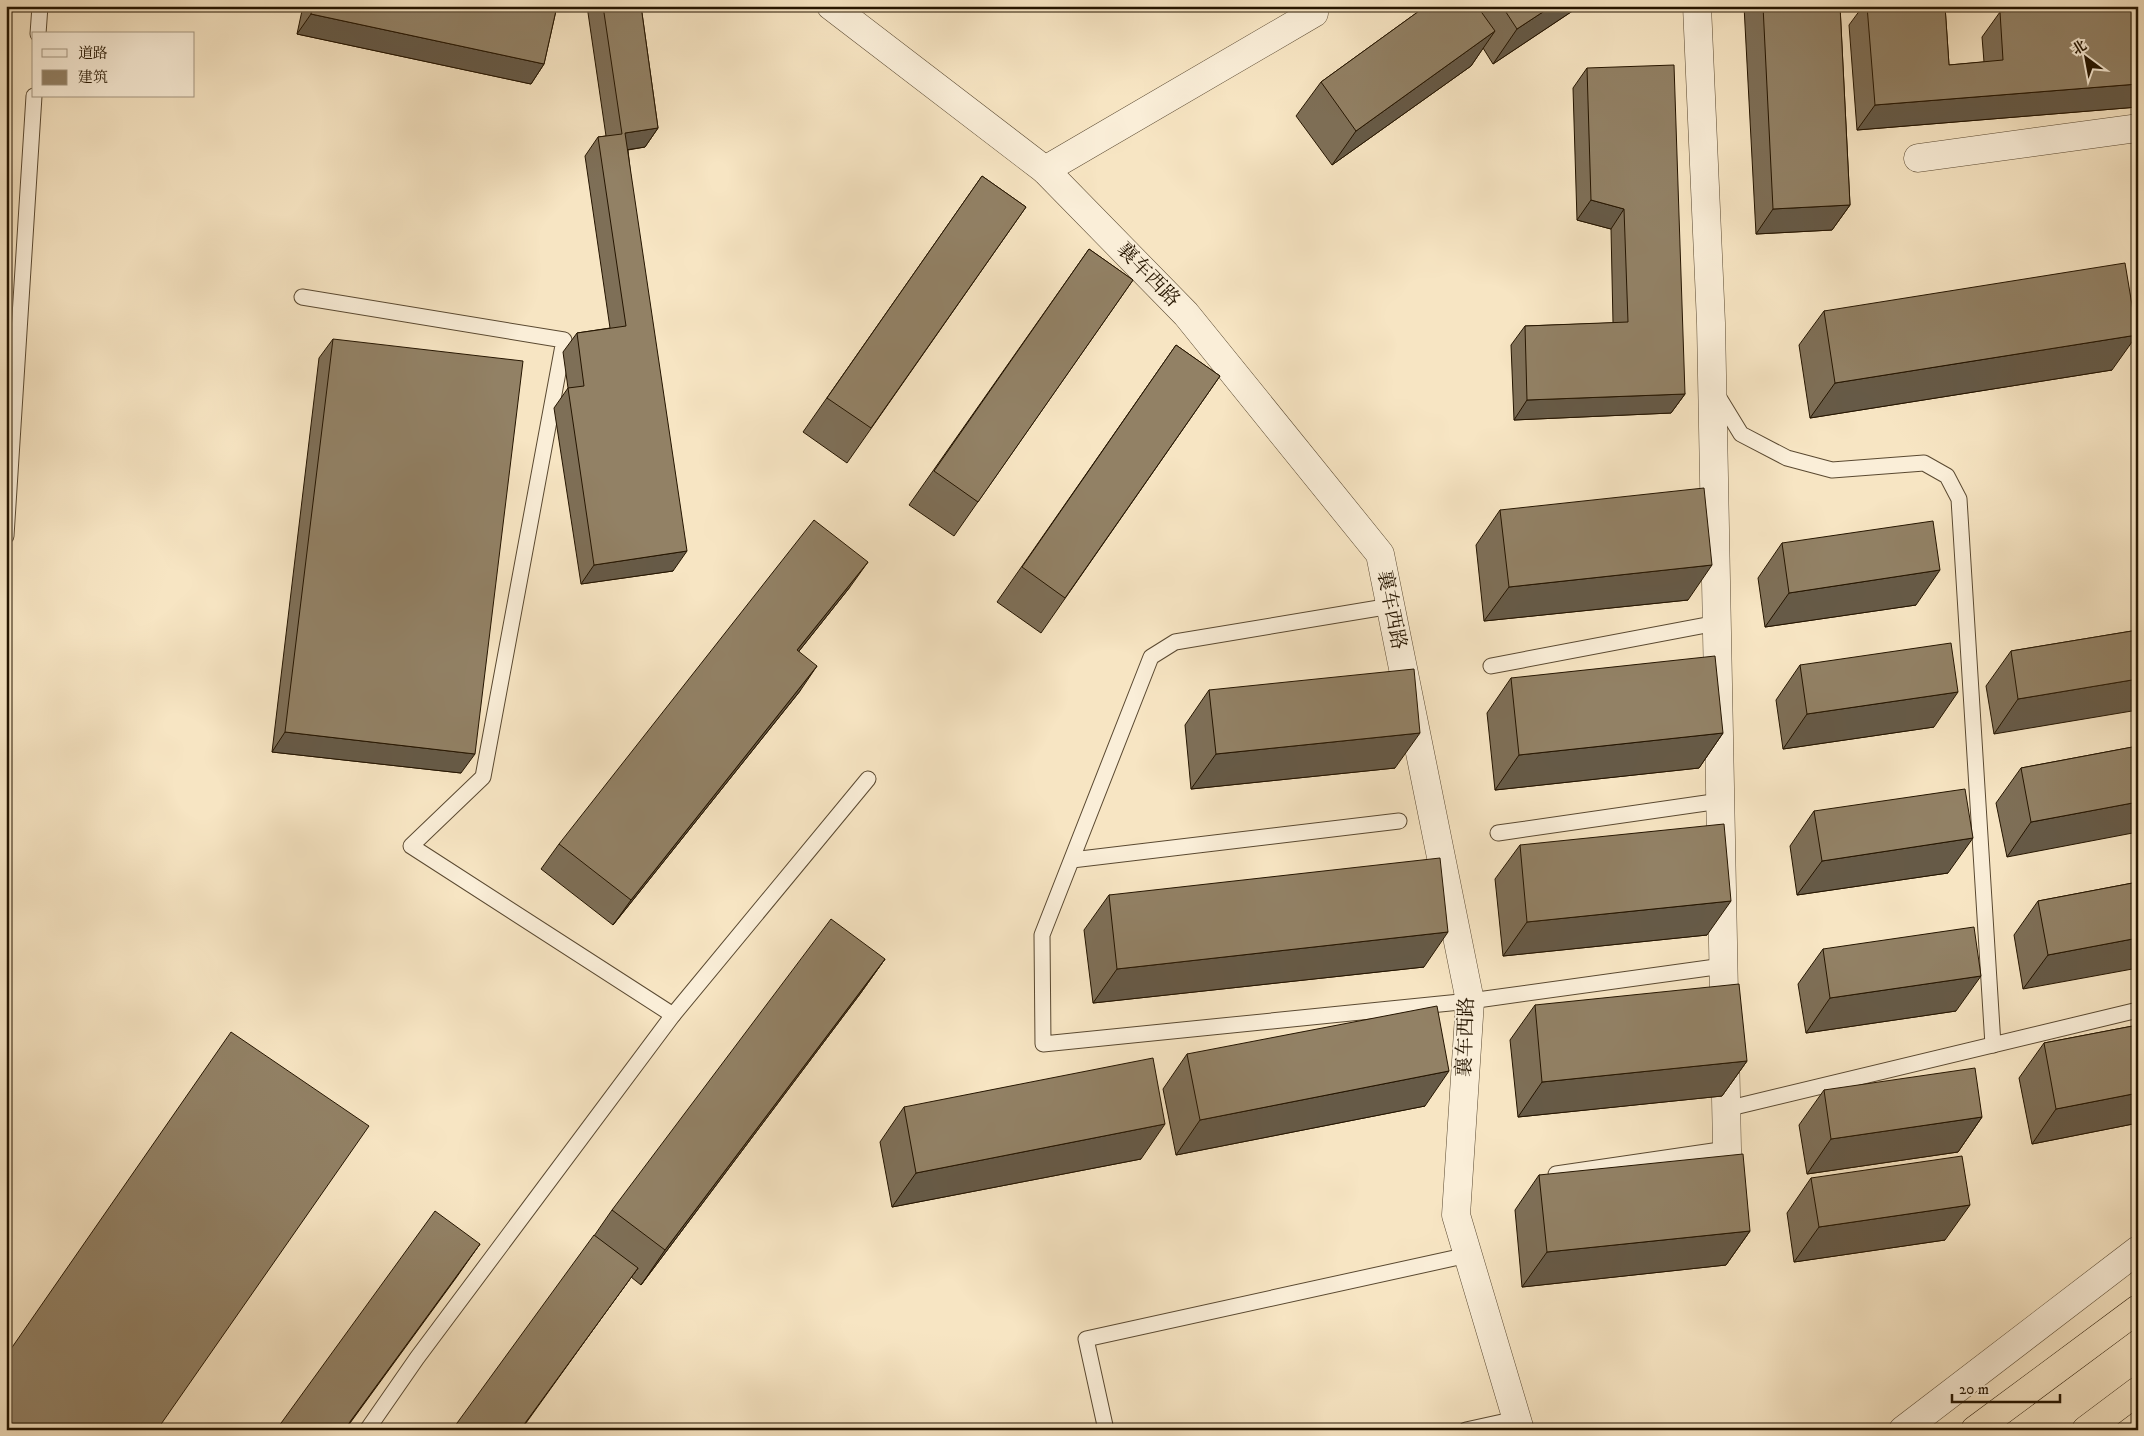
<svg xmlns="http://www.w3.org/2000/svg" width="2144" height="1436" viewBox="0 0 2144 1436" font-family="'IM FELL DW Pica','Noto Serif SC',serif">
  <rect width="100%" height="100%" fill="#f7e5c3"/>
  <filter id="stains"><feTurbulence type="fractalNoise" baseFrequency=".004" numOctaves="4"/><feColorMatrix values="0 0 0 0 .2 0 0 0 0 .09 0 0 0 0 .02 0 0 0 .5 -.17"/></filter>
  <radialGradient id="worn" r=".72"><stop offset=".6" stop-color="#630" stop-opacity="0"/><stop offset="1" stop-color="#630" stop-opacity=".3"/></radialGradient>
  <g fill="none" stroke-linecap="round" stroke-linejoin="round">
    <defs>
      <g id="service">
        <path d="M38,34l2,-28"/>
        <path d="M302,297l262,43 -81,437 -72,69 262,169 -256,343 -50,72"/>
        <path d="M1716,393l25,41 46,24 45,12 92,-7 23,13 12,23 34,546"/>
        <path d="M6,536l28,-440"/>
        <path d="M1391,606l-216,36 -24,15 -109,278 1,109 427,-43 253,-35"/>
        <path d="M1491,666l226,-43"/>
        <path d="M1498,833l222,-32"/>
        <path d="M1072,860l327,-39"/>
        <path d="M673,1015l195,-236"/>
        <path d="M1726,1109l412,-99"/>
        <path d="M1556,1174l171,-25"/>
        <path d="M1106,1430l-20,-91 382,-84"/>
        <path d="M1466,1430l50,-11"/>
      </g>
      <g id="minor">
        <path d="M831,6l214,164 141,144 194,240 90,447 -14,214 64,215"/>
        <path d="M1697,6l14,317 16,826 4,43"/>
        <path d="M1918,158l220,-30"/>
        <path d="M1045,170l269,-157 -3,-7"/>
      </g>
      <path id="tertiary" d="M1903,1430l235,-180"/>
      <g id="trunk">
        <path d="M1975,1430l163,-121"/>
        <path d="M2086,1430l52,-39"/>
      </g>
    </defs>
    <use href="#service" stroke="#5a4931" stroke-width="17"/>
    <use href="#minor" stroke="#5a4931" stroke-width="29"/>
    <use href="#tertiary" stroke="#5a4931" stroke-width="29"/>
    <use href="#trunk" stroke="#251500" stroke-width="29"/>
    <use href="#service" stroke="#faeed8" stroke-width="15"/>
    <use href="#minor" stroke="#faeed8" stroke-width="28"/>
    <use href="#tertiary" stroke="#faeed8" stroke-width="28"/>
    <use href="#trunk" stroke="#f7e5c3" stroke-width="28"/>
  </g>
  <g fill="#7e6f57" stroke="#251500">
    <path d="M303,6h254l-13,58 -13,20 -234,-50z"/>
    <path d="M587,6h54l17,122 -13,19 -17,3 45,421 -92,13 -27,-176 14,-20 -5,-36 14,-19 33,-5 -25,-172 13,-19 8,-1z"/>
    <path d="M1426,6h154l-87,58 -10,-16 -12,18 -139,99 -36,-49 25,-34z"/>
    <path d="M1744,6h96l10,199 -18,25 -76,4z"/>
    <path d="M1863,6h82l4,59 35,-3 -2,-25 18,-25 138,-6v101l-281,23 -8,-105z"/>
    <path d="M1587,68l98,326 -14,19 -157,7 -3,-75 14,-19 88,-3 -2,-94 -34,-9 -4,-132z"/>
    <path d="M982,176l44,31 -179,256 -44,-31z"/>
    <path d="M1089,249l44,31 -179,256 -45,-31z"/>
    <path d="M1824,311l288,59 -302,48 -11,-73z"/>
    <path d="M333,339l128,434 -189,-21 47,-394z"/>
    <path d="M1176,345l44,31 -179,257 -44,-31z"/>
    <path d="M1500,510l188,90 -204,21 -8,-76z"/>
    <path d="M1782,543l134,62 -151,22 -7,-49z"/>
    <path d="M850,587l-51,64 1,40 -187,234 -72,-56 18,-25z"/>
    <path d="M2138,630l-144,104 -8,-48 25,-35z"/>
    <path d="M1800,665l134,62 -151,22 -7,-49z"/>
    <path d="M1511,678l212,55 -24,35 -204,22 -8,-77z"/>
    <path d="M1209,690l186,78 -204,21 -6,-64z"/>
    <path d="M2138,746l-131,111 -11,-54 25,-35z"/>
    <path d="M1814,811l134,62 -151,22 -7,-49z"/>
    <path d="M1520,845l187,90 -204,21 -8,-77z"/>
    <path d="M2138,882l-115,107 -9,-54 24,-34z"/>
    <path d="M1109,895l315,72 -331,36 -9,-73z"/>
    <path d="M1823,949l133,62 -150,22 -8,-49z"/>
    <path d="M885,959l-25,35 -219,291 -10,-8 -18,25 -19,-66 18,-26z"/>
    <path d="M1535,1005l212,56 -25,35 -204,21 -8,-77z"/>
    <path d="M2138,1025v98l-106,21 -13,-66 25,-35z"/>
    <path d="M1187,1054l238,52 -249,49 -13,-66z"/>
    <path d="M1824,1090l158,27 -24,35 -151,22 -8,-49z"/>
    <path d="M904,1107l237,52 -249,48 -12,-65z"/>
    <path d="M1539,1175l211,56 -24,34 -204,22 -7,-77z"/>
    <path d="M1811,1178l134,62 -151,22 -7,-49z"/>
  </g>
  <g fill="#665a47" stroke="#251500">
    <path d="M1552,6h28l-87,58 24,-35z"/>
    <path d="M311,14l233,50 -13,20 -234,-50z"/>
    <path d="M1495,31l-24,35 -139,99 24,-34z"/>
    <path d="M2138,84v23l-281,23 18,-25z"/>
    <path d="M658,128l-13,19 -33,5 13,-19z"/>
    <path d="M1591,200l33,9 -13,20 -34,-9z"/>
    <path d="M1850,205l-18,25 -76,4 17,-25z"/>
    <path d="M2137,335l-25,35 -302,48 25,-35z"/>
    <path d="M1685,394l-14,19 -157,7 13,-20z"/>
    <path d="M687,551l-14,20 -92,13 13,-19z"/>
    <path d="M868,562l-18,25 -70,88 17,-25z"/>
    <path d="M1712,565l-24,35 -204,21 25,-34z"/>
    <path d="M1940,570l-24,35 -151,22 24,-34z"/>
    <path d="M817,666l-17,25 -187,234 18,-25z"/>
    <path d="M2138,679v31l-144,24 24,-35z"/>
    <path d="M1958,692l-24,35 -151,22 24,-35z"/>
    <path d="M285,732l190,22 -14,19 -189,-21z"/>
    <path d="M1420,733l-25,35 -204,21 25,-35z"/>
    <path d="M1723,733l-24,35 -204,22 24,-35z"/>
    <path d="M2138,802v30l-131,25 24,-35z"/>
    <path d="M1973,838l-25,35 -151,22 25,-34z"/>
    <path d="M1731,901l-24,34 -204,21 24,-34z"/>
    <path d="M1448,932l-24,35 -331,36 24,-34z"/>
    <path d="M2138,938v30l-115,21 25,-34z"/>
    <path d="M885,959l-25,35 -219,291 24,-35z"/>
    <path d="M1981,976l-25,35 -150,22 24,-35z"/>
    <path d="M1747,1061l-25,35 -204,21 24,-35z"/>
    <path d="M1449,1071l-24,35 -249,49 24,-35z"/>
    <path d="M2138,1093v30l-106,21 24,-35z"/>
    <path d="M1982,1117l-24,35 -151,22 24,-35z"/>
    <path d="M1165,1124l-24,35 -249,48 24,-34z"/>
    <path d="M1970,1205l-25,35 -151,22 25,-35z"/>
    <path d="M1750,1231l-24,34 -204,22 25,-35z"/>
    <path d="M480,1244l-24,34 -111,152h-1z"/>
    <path d="M638,1268l-25,34 -92,128h-1z"/>
  </g>
  <g fill="#928165" stroke="#251500">
    <path d="M312,6h245l-13,58 -233,-50z"/>
    <path d="M603,6h38l17,122 -33,5 62,418 -93,14 -26,-177 16,-2 -7,-53 49,-7 -28,-189 24,-3z"/>
    <path d="M1426,6h51l18,25 -139,100 -35,-49z"/>
    <path d="M1502,6h50l-35,23z"/>
    <path d="M1763,6h77l10,199 -77,4z"/>
    <path d="M1867,6h78l4,59 54,-5 -3,-48 67,-6h71v78l-263,21z"/>
    <path d="M1674,65l11,329 -158,6 -2,-74 103,-4 -4,-113 -33,-9 -4,-132z"/>
    <path d="M982,176l44,31 -155,221 -44,-30z"/>
    <path d="M1089,249l44,31 -155,222 -44,-31z"/>
    <path d="M2125,263l12,72 -302,48 -11,-72z"/>
    <path d="M333,339l190,22 -48,393 -190,-22z"/>
    <path d="M1176,345l44,31 -155,222 -43,-31z"/>
    <path d="M1704,488l8,77 -203,22 -9,-77z"/>
    <path d="M814,520l54,42 -71,88 20,16 -186,234 -72,-56z"/>
    <path d="M1933,521l7,49 -151,23 -7,-50z"/>
    <path d="M2138,630v49l-120,20 -7,-48z"/>
    <path d="M1951,643l7,49 -151,22 -7,-49z"/>
    <path d="M1715,656l8,77 -204,22 -8,-77z"/>
    <path d="M1414,669l6,64 -204,21 -7,-64z"/>
    <path d="M2138,746v56l-107,20 -10,-54z"/>
    <path d="M1965,789l8,49 -151,23 -8,-50z"/>
    <path d="M1724,824l7,77 -204,21 -7,-77z"/>
    <path d="M1440,858l8,74 -331,37 -8,-74z"/>
    <path d="M2138,882v56l-90,17 -10,-54z"/>
    <path d="M831,919l54,40 -220,291 -53,-40z"/>
    <path d="M1974,927l7,49 -151,22 -7,-49z"/>
    <path d="M1739,984l8,77 -205,21 -7,-77z"/>
    <path d="M1437,1006l12,65 -249,49 -13,-66z"/>
    <path d="M2138,1025v68l-82,16 -12,-66z"/>
    <path d="M231,1032l138,94 -212,304h-149l-2,-1v-73z"/>
    <path d="M1153,1058l12,66 -249,49 -12,-66z"/>
    <path d="M1975,1068l7,49 -151,22 -7,-49z"/>
    <path d="M1743,1154l7,77 -203,21 -8,-77z"/>
    <path d="M1962,1156l8,49 -151,22 -8,-49z"/>
    <path d="M435,1211l45,33 -136,186h-68z"/>
    <path d="M594,1235l44,33 -118,162h-68z"/>
  </g>
  <g text-anchor="middle" dominant-baseline="central" stroke-width="4" stroke-linejoin="round" paint-order="stroke">
    <g font-size="20" fill="#251500" stroke="#faeed8">
      <text transform="translate(1148 275) rotate(46)">襄车西路</text>
      <text transform="translate(1391 610) rotate(79)">襄车西路</text>
      <text transform="translate(1466 1037) rotate(-88)">襄车西路</text>
    </g>
  </g>
  <rect width="2144" height="1436" fill="none" stroke="#f7e5c3" stroke-width="25"/>
  <rect x="8" y="8" width="2129" height="1421" fill="none" stroke="#251500" stroke-width="2.5"/>
  <rect x="12" y="12" width="2119" height="1411" fill="none" stroke="#251500"/>
  <rect x="32" y="32" width="162" height="65" fill="#faeed8" stroke="#a59782"/>
  <rect x="42" y="49" width="25" height="8" fill="#faeed8" stroke="#a59782"/>
  <text x="78" y="58" font-size="15" fill="#251500">道路</text>
  <rect x="42" y="70" width="25" height="15" fill="#928165" stroke="#a59782"/>
  <text x="78" y="82" font-size="15" fill="#251500">建筑</text>
  <g transform="translate(2086 58) rotate(328)" stroke="#faeed8" stroke-width="4" paint-order="stroke">
  <path d="M0-4L9 19L0 12L-9 19Z" fill="#251500"/>
  <text y="-8" font-size="14" font-weight="bold" text-anchor="middle" fill="#251500">北</text>
  </g>
  <path d="M1952 1394v8h108v-8" fill="none" stroke="#251500" stroke-width="2.5"/>
  <text x="1959" y="1394" font-size="15" fill="#251500" stroke="#faeed8" stroke-width="4" paint-order="stroke">20 m</text>
  <rect width="100%" height="100%" filter="url(#stains)"/>
  <rect width="100%" height="100%" fill="url(#worn)"/>
</svg>
